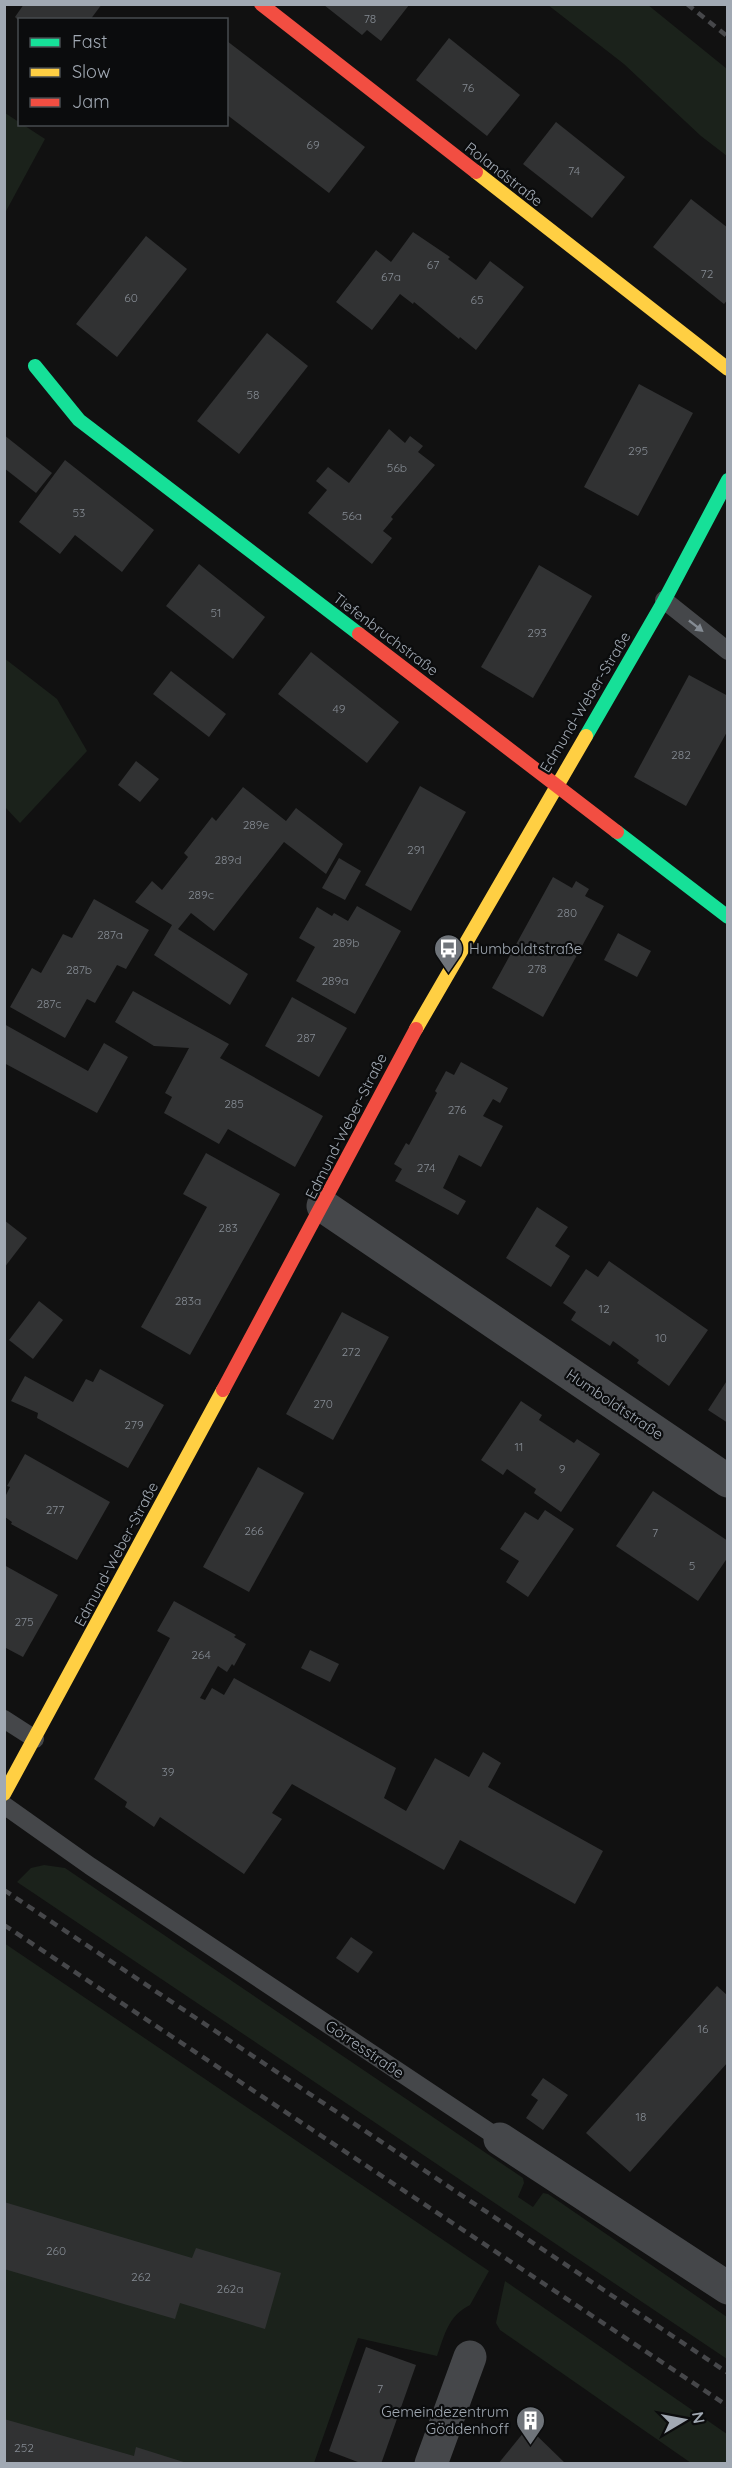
<svg xmlns="http://www.w3.org/2000/svg" width="732" height="2468" viewBox="0 0 732 2468" font-family="Quicksand,sans-serif">
  <rect width="100%" height="100%" fill="#111"/>
  <g fill="#1b221b">
    <path d="M548,5h100l79,64v87l-26,-20 -77,-72z"/>
    <path d="M5,113l40,26 -40,74 -1,-100z"/>
    <path d="M4,658l53,41 30,52 -67,72 -15,-16z"/>
    <path d="M44,1865l21,3 458,310 1,5 -6,14 15,10 10,-14 5,1 179,123v42l-710,-477 14,-14z"/>
    <path d="M4,1943l485,328 -19,34c-22,11 -25,29 -33,51l-79,-18 -44,125h-309z"/>
    <path d="M505,2281l222,153v29h-36l-191,-133 -4,-7z"/>
  </g>
  <g fill="#313233">
    <path d="M24,4h78l-12,16h-72l-3,-3z"/>
    <path d="M324,5h85l-28,36 -14,-11 -5,5z"/>
    <path d="M449,38l71,57 -33,41 -71,-56z"/>
    <path d="M227,41l138,106 -36,46 -103,-79z"/>
    <path d="M556,122l69,55 -33,41 -69,-54z"/>
    <path d="M691,199l37,29v71l-4,5 -71,-57z"/>
    <path d="M413,232l37,25 -2,2 28,21 14,-19 34,26 -48,63 -16,-13 -1,2 -45,-37 -1,2 -13,-10 -28,36 -36,-28 40,-52 15,12z"/>
    <path d="M146,236l41,33 -70,88 -41,-33z"/>
    <path d="M267,333l41,33 -69,88 -42,-33z"/>
    <path d="M639,384l54,29 -55,103 -54,-29z"/>
    <path d="M389,429l16,14 5,-7 13,10 -5,6 17,13 -44,52 2,2 -10,12 9,7 -20,26 -64,-51 19,-23 -11,-9 12,-14 21,16z"/>
    <path d="M4,435l48,38 -16,20 -32,-25z"/>
    <path d="M65,460l89,70 -32,42 -47,-37 -15,19 -41,-32z"/>
    <path d="M199,564l66,53 -32,42 -67,-53z"/>
    <path d="M539,565l53,31 -59,102 -52,-31z"/>
    <path d="M311,652l88,70 -32,41 -89,-69z"/>
    <path d="M171,671l55,43 -17,23 -56,-43z"/>
    <path d="M689,675l39,21v34l-42,76 -52,-29z"/>
    <path d="M136,761l23,18 -19,23 -22,-17z"/>
    <path d="M420,786l46,26 -55,99 -46,-26z"/>
    <path d="M243,787l43,34 10,-13 47,36 -17,30 -42,-32 -70,89 -23,-18 -13,16 70,45 -18,31 -76,-50 18,-30 -37,-23 17,-21 10,9 26,-33 -4,-4 28,-36 4,4z"/>
    <path d="M339,858l22,13 -16,29 -23,-12z"/>
    <path d="M553,877l19,11 4,-7 13,8 -4,7 19,10 -61,111 -51,-29z"/>
    <path d="M94,899l55,31 -23,39 -9,-4 -22,38 -8,-4 -22,39 -55,-31 22,-39 9,5 22,-39 9,4z"/>
    <path d="M357,906l44,25 -46,83 -59,-33 19,-34 -16,-9 18,-31 15,9 2,-3 14,8z"/>
    <path d="M618,933l33,18 -14,26 -33,-17z"/>
    <path d="M133,991l96,53 -9,14 103,58 -28,51 -67,-38 -9,15 -55,-31 8,-16 -7,-4 24,-45 -35,-2 -39,-24z"/>
    <path d="M292,997l55,31 -28,49 -54,-31z"/>
    <path d="M4,1024l84,47 16,-28 24,14 -31,56 -93,-50z"/>
    <path d="M461,1062l47,26 -8,15 -7,-4 -10,17 20,10 -22,41 -22,-12 -16,33 23,13 -8,14 -63,-34 7,-12 -8,-5 12,-21 3,2 28,-52 -2,-2 11,-20 8,4z"/>
    <path d="M206,1153l74,41 -90,161 -49,-28 66,-120 -24,-13z"/>
    <path d="M537,1207l31,20 -13,19 15,10 -19,31 -45,-29z"/>
    <path d="M4,1220l23,18 -23,30z"/>
    <path d="M609,1261l99,69 -39,56 -32,-23 2,-3 -26,-19 -3,5 -39,-26 5,-8 -13,-9 23,-34 12,8z"/>
    <path d="M39,1301l24,19 -30,39 -24,-19z"/>
    <path d="M342,1312l47,25 -56,103 -47,-26z"/>
    <path d="M100,1369l64,36 -36,63 -91,-50 1,-5 -27,-12 14,-25 48,26 13,-23 7,3z"/>
    <path d="M728,1379v44l-20,-13z"/>
    <path d="M521,1401l21,14 -3,5 35,23 3,-4 23,15 -39,58 -27,-19 2,-4 -29,-20 -4,6 -22,-15z"/>
    <path d="M25,1454l85,48 -33,58 -66,-36 1,-2 -7,-5v-20l5,-10 -3,-1z"/>
    <path d="M258,1467l46,26 -55,99 -46,-25z"/>
    <path d="M653,1491l75,50v16l-30,44 -82,-55z"/>
    <path d="M545,1510l29,19 -46,68 -22,-15 13,-21 -19,-12 25,-37 13,8z"/>
    <path d="M4,1565l54,30 -35,62 -19,-10z"/>
    <path d="M174,1601l62,34 -2,2 12,7 -12,22 -2,-2 -5,8 -9,-6 -18,32 5,2 7,-12 12,7 10,-17 162,90 -12,30 22,13 29,-53 34,19 14,-25 18,11 -13,24 115,64 -28,53 -115,-64 -16,30 -152,-86 -20,29 10,6 -38,55 -84,-57 -6,10 -29,-20 2,-5 -33,-23 76,-141 -13,-7z"/>
    <path d="M310,1650l29,14 -9,18 -29,-14z"/>
    <path d="M351,1937l22,15 -15,21 -22,-15z"/>
    <path d="M717,1986l11,10v66l-98,110 -44,-39z"/>
    <path d="M543,2078l25,17 -25,35 -17,-12 12,-18 -7,-5z"/>
    <path d="M4,2202l188,56 4,-10 85,25 -16,56 -85,-26 -5,16 -171,-50z"/>
    <path d="M366,2347l50,18 -35,99h-18l-34,-13z"/>
    <path d="M4,2419l130,37 2,-9 54,17h-186z"/>
    <path d="M528,2427l38,37h-68z"/>
  </g>
  <g fill="none" stroke-linecap="round" stroke-linejoin="round">
    <g stroke="#45474a" stroke-width="18">
      <path d="M664,600l64,51"/>
      <path d="M4,1719l31,20"/>
      <path d="M4,1805l86,61 410,273"/>
    </g>
    <g stroke="#45474a" stroke-width="33">
      <path d="M323,1206l405,275"/>
      <path d="M500,2139l228,149"/>
      <path d="M431,2464l39,-107"/>
    </g>
    <g stroke="#16e098" stroke-width="14">
      <path d="M35,366l44,54 280,214"/>
      <path d="M586,736l78,-135 64,-121"/>
      <path d="M617,832l111,85"/>
    </g>
    <g stroke="#ffcf43" stroke-width="14">
      <path d="M476,172l252,197"/>
      <path d="M416,1029l170,-293"/>
      <path d="M4,1794l219,-404"/>
    </g>
    <g stroke="#f24e42" stroke-width="14">
      <path d="M261,4l215,168"/>
      <path d="M359,634l258,198"/>
      <path d="M223,1390l193,-361"/>
    </g>
    <g stroke="#46474a" stroke-width="4.5" stroke-dasharray="8 6" stroke-linecap="butt">
      <path d="M687,4l41,33"/>
      <path d="M4,1890l724,483"/>
      <path d="M4,1925l724,481"/>
    </g>
  </g>
  <defs><path id="oneway-solid" d="M-6-.8H1V-3.2L6.5 0L1 3.2V.8H-6Z" transform="scale(1.5)"/></defs>
  <use fill="#858c94" href="#oneway-solid" transform="translate(696 626) rotate(38)"/>
  <defs>
    <symbol id="bus-pin" viewBox="-11 -11 22 30"><path d="M0 17L-7.5 6A9.5 9.5 0 1 1 7.5 6Z" fill="#6f747a" stroke="#0b0c0d"/><path d="M-5-6H5V4H4V6H2V4H-2V6H-4V4H-5ZM-3.5-4V0h7V-4ZM-3.5 1.2v1.5H-2V1.2ZM2 1.2v1.5H3.5V1.2Z" fill="#fff"/></symbol>
    <symbol id="building-pin" viewBox="-11 -11 22 30"><path d="M0 17L-7.5 6A9.5 9.5 0 1 1 7.5 6Z" fill="#6f747a" stroke="#0b0c0d"/><path d="M-4-6H4V6H1V3H-1V6H-4ZM-2.5-4.3h1.7v1.8h-1.7ZM.8-4.3h1.7v1.8H.8ZM-2.5-1h1.7V.8h-1.7ZM.8-1h1.7V.8H.8Z" fill="#fff"/></symbol>
  </defs>
  <g fill-rule="evenodd">
    <use href="#bus-pin" x="432" y="932" width="33" height="45"/>
    <use href="#building-pin" x="514" y="2404" width="33" height="45"/>
  </g>
  <g text-anchor="middle" dominant-baseline="central" stroke-width="4.5" stroke-linejoin="round" paint-order="stroke">
    <g font-size="12" fill="#858b93">
      <text x="370" y="18">78</text>
      <text x="468" y="87">76</text>
      <text x="313" y="144">69</text>
      <text x="574" y="170">74</text>
      <text x="433" y="264">67</text>
      <text x="707" y="273">72</text>
      <text x="391" y="276">67a</text>
      <text x="131" y="297">60</text>
      <text x="477" y="299">65</text>
      <text x="253" y="394">58</text>
      <text x="638" y="450">295</text>
      <text x="397" y="467">56b</text>
      <text x="79" y="512">53</text>
      <text x="352" y="515">56a</text>
      <text x="216" y="612">51</text>
      <text x="537" y="632">293</text>
      <text x="339" y="708">49</text>
      <text x="681" y="754">282</text>
      <text x="256" y="824">289e</text>
      <text x="416" y="849">291</text>
      <text x="228" y="859">289d</text>
      <text x="201" y="894">289c</text>
      <text x="567" y="912">280</text>
      <text x="110" y="934">287a</text>
      <text x="346" y="942">289b</text>
      <text x="537" y="968">278</text>
      <text x="79" y="969">287b</text>
      <text x="335" y="980">289a</text>
      <text x="49" y="1003">287c</text>
      <text x="306" y="1037">287</text>
      <text x="234" y="1103">285</text>
      <text x="457" y="1109">276</text>
      <text x="426" y="1167">274</text>
      <text x="228" y="1227">283</text>
      <text x="188" y="1300">283a</text>
      <text x="604" y="1308">12</text>
      <text x="661" y="1337">10</text>
      <text x="351" y="1351">272</text>
      <text x="323" y="1403">270</text>
      <text x="134" y="1424">279</text>
      <text x="519" y="1446">11</text>
      <text x="562" y="1468">9</text>
      <text x="55" y="1509">277</text>
      <text x="254" y="1530">266</text>
      <text x="655" y="1532">7</text>
      <text x="692" y="1565">5</text>
      <text x="24" y="1621">275</text>
      <text x="201" y="1654">264</text>
      <text x="168" y="1771">39</text>
      <text x="703" y="2028">16</text>
      <text x="641" y="2116">18</text>
      <text x="56" y="2250">260</text>
      <text x="141" y="2276">262</text>
      <text x="230" y="2288">262a</text>
      <text x="380" y="2388">7</text>
      <text x="24" y="2447">252</text>
    </g>
    <g font-size="15" fill="#a1a9b3" stroke="#0b0c0d">
      <text transform="translate(504 174) rotate(38)">Rolandstraße</text>
      <text transform="translate(386 634) rotate(37)">Tiefenbruchstraße</text>
      <text transform="translate(585 702) rotate(-59)">Edmund-Weber-Straße</text>
      <text transform="translate(346 1126) rotate(-63)">Edmund-Weber-Straße</text>
      <text transform="translate(615 1404) rotate(34)">Humboldtstraße</text>
      <text transform="translate(116 1554) rotate(-62)">Edmund-Weber-Straße</text>
      <text transform="translate(365 2049) rotate(34)">Görresstraße</text>
    </g>
    <g font-size="15" fill="#a1a9b3" stroke="#0b0c0d" text-anchor="start">
      <text x="469" y="948">Humboldtstraße</text>
      <text x="509" y="2411" text-anchor="end">Gemeindezentrum<tspan x="509" dy="17">Göddenhoff</tspan></text>
    </g>
  </g>
  <rect width="732" height="2468" fill="none" stroke="#a1a9b3" stroke-width="12"/>
  <rect x="18" y="18" width="210" height="108" fill="#0b0c0d" stroke="#474b4f" stroke-width="1.5"/>
  <rect x="30" y="38" width="30" height="9" fill="#16e098" stroke="#474b4f" stroke-width="1.5"/>
  <text x="72" y="48" font-size="18" fill="#a1a9b3">Fast</text>
  <rect x="30" y="68" width="30" height="9" fill="#ffcf43" stroke="#474b4f" stroke-width="1.5"/>
  <text x="72" y="78" font-size="18" fill="#a1a9b3">Slow</text>
  <rect x="30" y="98" width="30" height="9" fill="#f24e42" stroke="#474b4f" stroke-width="1.5"/>
  <text x="72" y="108" font-size="18" fill="#a1a9b3">Jam</text>
  <g transform="translate(684 2420) rotate(80)" stroke="#0b0c0d" stroke-width="4.5" paint-order="stroke">
  <path d="M0-4.5L10 22L0 15L-10 22Z" fill="#a1a9b3"/>
  <text y="-9" font-size="16" font-weight="bold" text-anchor="middle" fill="#a1a9b3">N</text>
  </g>
</svg>
